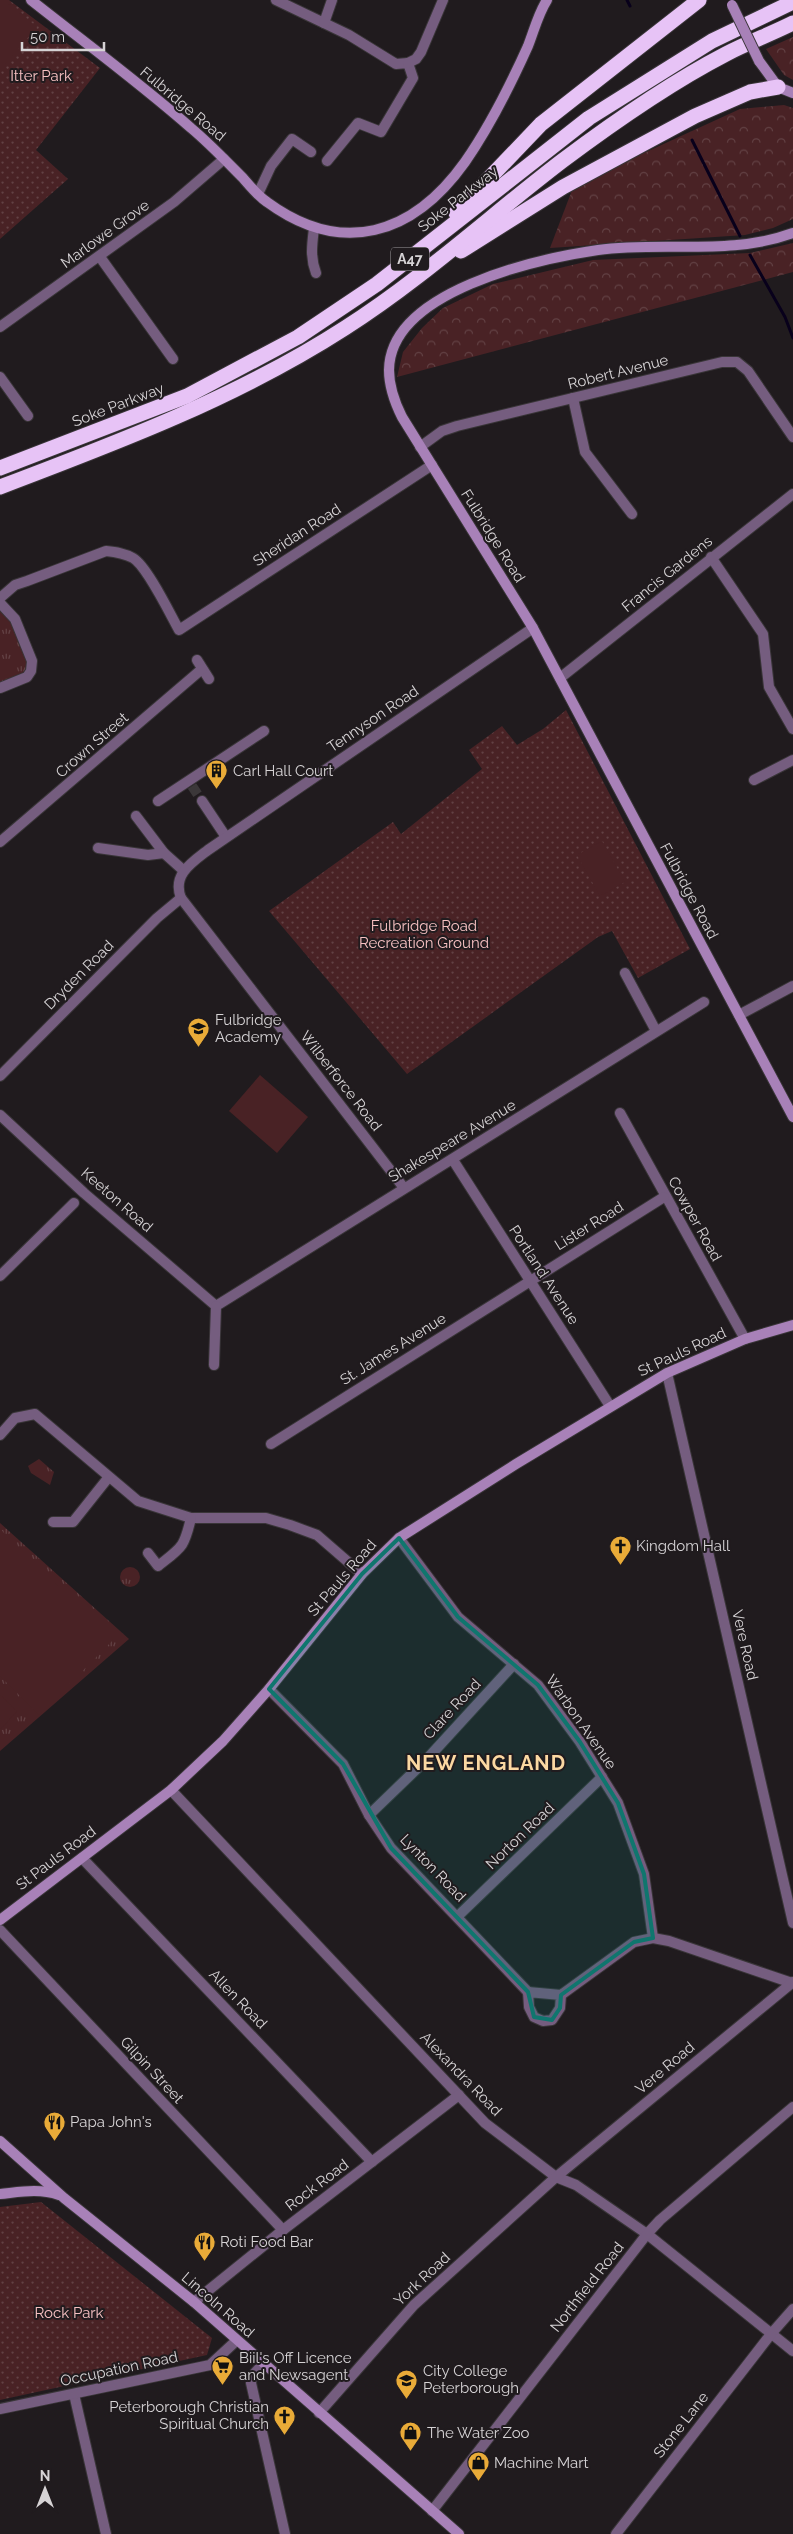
<svg xmlns="http://www.w3.org/2000/svg" width="793" height="2534" viewBox="0 0 793 2534" font-family="Raleway,sans-serif">
  <defs>
    <pattern id="grass-tufts" width="24" height="20" patternUnits="userSpaceOnUse" patternTransform="scale(1.25)"><rect width="24" height="20" fill="#492225"/><path d="M3 7l-1-3M5 7V3M7 7l1-3M15 17l-1-3M17 17v-4M19 17l1-3" fill="none" stroke="#624144"/></pattern>
    <pattern id="forest-crowns" width="20" height="18" patternUnits="userSpaceOnUse" patternTransform="scale(1.25)"><rect width="20" height="18" fill="#492225"/><path d="M2 6a3 3 0 1 1 6 0M12 15a3 3 0 1 1 6 0" fill="none" stroke="#624144"/></pattern>
    <pattern id="park-dots" width="8" height="8" patternUnits="userSpaceOnUse" patternTransform="scale(1.25)"><rect width="8" height="8" fill="#492225"/><path d="M2 2h.1M6 6h.1" fill="none" stroke="#624144" stroke-width="1.8" stroke-linecap="round"/></pattern>
  </defs>
  <rect width="100%" height="100%" fill="#201b1e"/>
  <g fill="url(#grass-tufts)">
    <path d="M0,610l9,9 19,43 -2,11 -26,13z"/>
    <path d="M39,1459l15,13 -4,13 -19,-12 -3,-7z"/>
    <path d="M0,1523l129,116 -129,112z"/>
    <circle cx="130" cy="1577" r="10"/>
  </g>
  <g fill="url(#forest-crowns)">
    <path d="M793,37v43l-9,-5 -18,-26z"/>
    <path d="M784,105l9,3v111l-20,9 -28,7 -195,13 24,-63 166,-76z"/>
    <path d="M793,243v29l-396,105 6,-25 19,-24 21,-20 50,-24 100,-24 157,-7z"/>
  </g>
  <g fill="url(#park-dots)">
    <path d="M0,0h9l91,68 -64,82 32,29 -68,60z"/>
    <path d="M566,710l124,239 -52,29 -26,-47 -14,6 -191,137 -138,-163 124,-89 8,12 81,-65 -13,-19 33,-24 15,19 26,-16z"/>
    <path d="M41,2202l171,136 -5,17 -207,45v-193z"/>
  </g>
  <g fill="#492225">
    <path d="M0,0h4l33,27 -37,43z"/>
    <path d="M602,841l23,41 -25,14 -23,-41z"/>
    <path d="M260,1075l48,42 -31,36 -48,-42z"/>
    <path d="M0,1529l113,111 -74,75 -39,-39z"/>
    <path d="M0,1695l17,16 -17,19z"/>
  </g>
  <g fill="none" stroke-linecap="round" stroke-linejoin="round">
    <g stroke="#08001b" stroke-width="3">
      <path d="M627,0l3,6"/>
      <path d="M692,140l48,96"/>
      <path d="M750,255l35,62 8,21"/>
    </g>
    <path stroke="#3b3739" stroke-width="10" stroke-dasharray="10 5" stroke-linecap="butt" d="M192,786l10,15"/>
    <defs>
      <g id="street">
        <path d="M276,0l73,35 47,29 12,-1 5,15 -32,54 -23,-9 -31,38"/>
        <path d="M324,23l8,-23"/>
        <path d="M408,63l8,-4 5,-7 22,-52"/>
        <path d="M258,194l13,-28 21,-27 19,13"/>
        <path d="M314,228c-2,17 -4,29 2,45"/>
        <path d="M100,257l73,102"/>
        <path d="M0,327l174,-125 50,-43"/>
        <path d="M0,377l28,39"/>
        <path d="M573,398l12,54 47,62"/>
        <path d="M420,447l22,-16 15,-5 265,-64h15l11,9 45,66"/>
        <path d="M711,557l52,77 6,53 24,42"/>
        <path d="M0,598l15,-13 12,-4 79,-30c10,1 18,2 27,7 14,8 37,56 46,72l253,-165"/>
        <path d="M0,603l15,16 17,42 -1,10 -4,6 -27,11"/>
        <path d="M197,660l12,19"/>
        <path d="M560,678l233,-184"/>
        <path d="M754,780l39,-20"/>
        <path d="M158,801l106,-70"/>
        <path d="M202,801l24,36"/>
        <path d="M136,816l28,37 19,17"/>
        <path d="M0,842l202,-173"/>
        <path d="M98,848l50,7 16,-2"/>
        <path d="M625,973l31,58"/>
        <path d="M739,1015l54,-29"/>
        <path d="M0,1076l157,-158 24,-20"/>
        <path d="M620,1113l125,226"/>
        <path d="M0,1115l84,78 132,113"/>
        <path d="M453,1160l157,246"/>
        <path d="M404,1188l-223,-290c-9,-23 10,-35 27,-48l325,-222"/>
        <path d="M0,1276l74,-73"/>
        <path d="M216,1306l488,-304"/>
        <path d="M214,1365l2,-59"/>
        <path d="M667,1373l126,550"/>
        <path d="M0,1435l15,-17 20,-4 103,87 53,17h75l24,7 27,10 45,39"/>
        <path d="M271,1444l393,-247"/>
        <path d="M53,1522h20l35,-44"/>
        <path d="M399,1538l59,79 80,68 42,57 38,61 26,71 9,64"/>
        <path d="M148,1553l10,13c24,-19 26,-18 33,-48"/>
        <path d="M269,1689l74,75 26,51 22,33 137,144"/>
        <path d="M171,1790l314,333 71,54 20,8 71,49 146,117"/>
        <path d="M369,1815l58,-56 87,-95"/>
        <path d="M82,1858l290,304"/>
        <path d="M458,1916l144,-139"/>
        <path d="M0,1930l283,300"/>
        <path d="M561,1995l-1,13 -8,12 -9,1 -9,-4 -5,-10 -1,-15 33,3 73,-53 19,-4 16,3 123,42"/>
        <path d="M194,2302l89,-72 176,-135"/>
        <path d="M263,2364l-11,12 -1,7 34,151"/>
        <path d="M74,2394l32,140"/>
        <path d="M0,2409l210,-44 26,-24"/>
        <path d="M319,2413l95,-108 142,-128 237,-195"/>
        <path d="M432,2511l215,-277 13,-14 133,-113"/>
        <path d="M616,2534l155,-200 22,-25"/>
      </g>
      <g id="secondary">
        <path d="M31,0c53,42 109,83 160,128 18,15 35,33 52,50 7,8 15,18 24,24 75,55 146,33 198,-40 25,-36 45,-76 63,-116 6,-15 10,-32 19,-46"/>
        <path d="M759,61l19,26 15,6"/>
        <path d="M793,233c-62,23 -130,8 -195,17 -61,9 -208,41 -209,120 0,17 6,33 13,47l131,211 260,489"/>
        <path d="M0,1920l171,-130 52,-49 46,-52 93,-115 37,-36 117,-74 151,-91 78,-34 48,-14"/>
        <path d="M0,2141l64,57 130,104 265,232"/>
        <path d="M0,2194c20,-2 39,-6 59,1"/>
      </g>
      <g id="highway">
        <path d="M456,213l85,-89 158,-124"/>
        <path d="M461,251l102,-64 132,-71 55,-24 28,-5"/>
        <path d="M0,468l187,-72 111,-59 79,-53 212,-166 123,-77 81,-39"/>
        <path d="M0,487c119,-45 238,-90 345,-159 77,-49 145,-112 217,-167 52,-39 106,-77 164,-107 21,-11 45,-20 67,-31"/>
      </g>
    </defs>
    <use href="#street" stroke="#393538" stroke-width="12"/>
    <use href="#secondary" stroke="#393538" stroke-width="12"/>
    <use href="#highway" stroke="#393538" stroke-width="17"/>
    <use href="#street" stroke="#755d7f" stroke-width="10"/>
    <use href="#secondary" stroke="#a881b8" stroke-width="10"/>
    <use href="#highway" stroke="#e7c3f6" stroke-width="15"/>
    <defs>
      <path id="secondary-bridge" d="M732,5l27,56"/>
    </defs>
    <use href="#secondary-bridge" stroke="#393538" stroke-width="12" stroke-linecap="butt"/>
    <use href="#secondary-bridge" stroke="#a881b8" stroke-width="10"/>
  </g>
  <path fill="#0f766e" fill-opacity="0.2" stroke="#0f766e" stroke-width="4" stroke-linejoin="round" d="M399,1538l59,79 80,68 42,57 38,61 26,71 9,64 -19,4 -73,53 -1,13 -8,12 -18,-3 -6,-25 -137,-144 -48,-84 -74,-75 93,-115z"/>
  <defs>
    <symbol id="building-pin" viewBox="-11 -11 22 30"><path d="M0 17L-7.5 6A9.5 9.5 0 1 1 7.5 6Z" fill="#e9ab38" stroke="#201b1e"/><path d="M-4-6H4V6H1V3H-1V6H-4ZM-2.5-4.3h1.7v1.8h-1.7ZM.8-4.3h1.7v1.8H.8ZM-2.5-1h1.7V.8h-1.7ZM.8-1h1.7V.8H.8Z" fill="#111"/></symbol>
    <symbol id="school-pin" viewBox="-11 -11 22 30"><path d="M0 17L-7.5 6A9.5 9.5 0 1 1 7.5 6Z" fill="#e9ab38" stroke="#201b1e"/><path d="M0-5L7-2L0 1L-7-2ZM-4 1L0 2.5L4 1V4Q0 6-4 4Z" fill="#111"/></symbol>
    <symbol id="church-pin" viewBox="-11 -11 22 30"><path d="M0 17L-7.5 6A9.5 9.5 0 1 1 7.5 6Z" fill="#e9ab38" stroke="#201b1e"/><path d="M-1.2-6h2.4v3.5h3.3v2.4h-3.3V6h-2.4V-.1h-3.3v-2.4h3.3Z" fill="#111"/></symbol>
    <symbol id="restaurant-pin" viewBox="-11 -11 22 30"><path d="M0 17L-7.5 6A9.5 9.5 0 1 1 7.5 6Z" fill="#e9ab38" stroke="#201b1e"/><path d="M-5-6h1v4h1v-4h1v4h1v-4h1v5L-1.5 .5V6h-2V.5L-5-1ZM5-6V6H3V1.5H1.5Q1.5-4 5-6Z" fill="#111"/></symbol>
    <symbol id="supermarket-pin" viewBox="-11 -11 22 30"><path d="M0 17L-7.5 6A9.5 9.5 0 1 1 7.5 6Z" fill="#e9ab38" stroke="#201b1e"/><path d="M-6-5.5h2.5l.6 2H6L4.5 2H-2.5L-4.4-4H-6ZM-1.5 3.2a1.3 1.3 0 1 0 .1 0ZM3 3.2a1.3 1.3 0 1 0 .1 0Z" fill="#111"/></symbol>
    <symbol id="university-pin" viewBox="-11 -11 22 30"><path d="M0 17L-7.5 6A9.5 9.5 0 1 1 7.5 6Z" fill="#e9ab38" stroke="#201b1e"/><path d="M0-5L7-2L0 1L-7-2ZM-4 1L0 2.5L4 1V4Q0 6-4 4Z" fill="#111"/></symbol>
    <symbol id="shop-pin" viewBox="-11 -11 22 30"><path d="M0 17L-7.5 6A9.5 9.5 0 1 1 7.5 6Z" fill="#e9ab38" stroke="#201b1e"/><path d="M-5-2.5h2.3a2.7 3.5 0 0 1 5.4 0H5L5.5 6h-11ZM-1.5-2.5h3a1.5 2.3 0 0 0-3 0Z" fill="#111"/></symbol>
  </defs>
  <g fill-rule="evenodd">
    <use href="#building-pin" x="204" y="758" width="25" height="34"/>
    <use href="#school-pin" x="186" y="1016" width="25" height="34"/>
    <use href="#church-pin" x="608" y="1534" width="25" height="34"/>
    <use href="#restaurant-pin" x="42" y="2110" width="25" height="34"/>
    <use href="#restaurant-pin" x="192" y="2230" width="25" height="34"/>
    <use href="#supermarket-pin" x="210" y="2354" width="25" height="34"/>
    <use href="#university-pin" x="394" y="2368" width="25" height="34"/>
    <use href="#church-pin" x="272" y="2404" width="25" height="34"/>
    <use href="#shop-pin" x="398" y="2420" width="25" height="34"/>
    <use href="#shop-pin" x="466" y="2450" width="25" height="34"/>
  </g>
  <g text-anchor="middle" dominant-baseline="central" stroke-width="4" stroke-linejoin="round" paint-order="stroke">
    <rect fill="#201b1e" stroke="#9f9c9e" stroke-width="1" x="391" y="247.5" width="38" height="23" rx="4"/>
    <g font-size="14" font-weight="bold" fill="#d6d3d5">
      <text x="410" y="259">A47</text>
    </g>
    <g font-size="15" fill="#f6c0c1" stroke="#201b1e">
      <text x="41" y="76">Itter Park</text>
      <text x="424" y="926">Fulbridge Road<tspan x="424" dy="17">Recreation Ground</tspan></text>
      <text x="69" y="2313">Rock Park</text>
    </g>
    <g font-size="15" fill="#d6d3d5" stroke="#201b1e">
      <text transform="translate(183 104) rotate(40)">Fulbridge Road</text>
      <text transform="translate(458 199) rotate(-38)">Soke Parkway</text>
      <text transform="translate(105 234) rotate(-36)">Marlowe Grove</text>
      <text transform="translate(618 372) rotate(-14)">Robert Avenue</text>
      <text transform="translate(118 405) rotate(-21)">Soke Parkway</text>
      <text transform="translate(297 535) rotate(-33)">Sheridan Road</text>
      <text transform="translate(493 536) rotate(58)">Fulbridge Road</text>
      <text transform="translate(667 574) rotate(-39)">Francis Gardens</text>
      <text transform="translate(373 719) rotate(-34)">Tennyson Road</text>
      <text transform="translate(92 745) rotate(-41)">Crown Street</text>
      <text transform="translate(689 891) rotate(62)">Fulbridge Road</text>
      <text transform="translate(79 975) rotate(-45)">Dryden Road</text>
      <text transform="translate(341 1081) rotate(52)">Wilberforce Road</text>
      <text transform="translate(452 1141) rotate(-31)">Shakespeare Avenue</text>
      <text transform="translate(117 1200) rotate(41)">Keeton Road</text>
      <text transform="translate(695 1219) rotate(61)">Cowper Road</text>
      <text transform="translate(589 1226) rotate(-32)">Lister Road</text>
      <text transform="translate(544 1275) rotate(57)">Portland Avenue</text>
      <text transform="translate(393 1349) rotate(-32)">St. James Avenue</text>
      <text transform="translate(682 1352) rotate(-25)">St Pauls Road</text>
      <text transform="translate(342 1578) rotate(-49)">St Pauls Road</text>
      <text transform="translate(745 1645) rotate(77)">Vere Road</text>
      <text transform="translate(452 1709) rotate(-47)">Clare Road</text>
      <text transform="translate(581 1722) rotate(55)">Warbon Avenue</text>
      <text transform="translate(520 1836) rotate(-44)">Norton Road</text>
      <text transform="translate(56 1858) rotate(-37)">St Pauls Road</text>
      <text transform="translate(433 1868) rotate(46)">Lynton Road</text>
      <text transform="translate(238 1999) rotate(46)">Allen Road</text>
      <text transform="translate(665 2068) rotate(-40)">Vere Road</text>
      <text transform="translate(152 2070) rotate(47)">Gilpin Street</text>
      <text transform="translate(461 2074) rotate(46)">Alexandra Road</text>
      <text transform="translate(317 2185) rotate(-37)">Rock Road</text>
      <text transform="translate(422 2279) rotate(-43)">York Road</text>
      <text transform="translate(587 2287) rotate(-52)">Northfield Road</text>
      <text transform="translate(218 2305) rotate(41)">Lincoln Road</text>
      <text transform="translate(119 2369) rotate(-12)">Occupation Road</text>
      <text transform="translate(681 2425) rotate(-52)">Stone Lane</text>
    </g>
    <g font-size="15" fill="#d6d3d5" stroke="#201b1e" text-anchor="start">
      <text x="233" y="771">Carl Hall Court</text>
      <text x="215" y="1020">Fulbridge<tspan x="215" dy="17">Academy</tspan></text>
      <text x="636" y="1546">Kingdom Hall</text>
      <text x="70" y="2122">Papa John's</text>
      <text x="220" y="2242">Roti Food Bar</text>
      <text x="239" y="2358">Biil's Off Licence<tspan x="239" dy="17">and Newsagent</tspan></text>
      <text x="423" y="2371">City College<tspan x="423" dy="17">Peterborough</tspan></text>
      <text x="269" y="2407" text-anchor="end">Peterborough Christian<tspan x="269" dy="17">Spiritual Church</tspan></text>
      <text x="427" y="2433">The Water Zoo</text>
      <text x="494" y="2463">Machine Mart</text>
    </g>
    <g font-size="20" font-weight="bold" letter-spacing="1" fill="#fbd8a2" stroke="#201b1e">
      <text x="486" y="1763">NEW ENGLAND</text>
    </g>
  </g>
  <g transform="translate(45 2489)" stroke="#201b1e" stroke-width="4" paint-order="stroke">
  <path d="M0-4L9 19L0 12L-9 19Z" fill="#d6d3d5"/>
  <text y="-8" font-size="14" font-weight="bold" text-anchor="middle" fill="#d6d3d5">N</text>
  </g>
  <path d="M22 42v8h82v-8" fill="none" stroke="#d6d3d5" stroke-width="2.5"/>
  <text x="30" y="42" font-size="15" fill="#d6d3d5" stroke="#201b1e" stroke-width="4" paint-order="stroke">50 m</text>
</svg>
